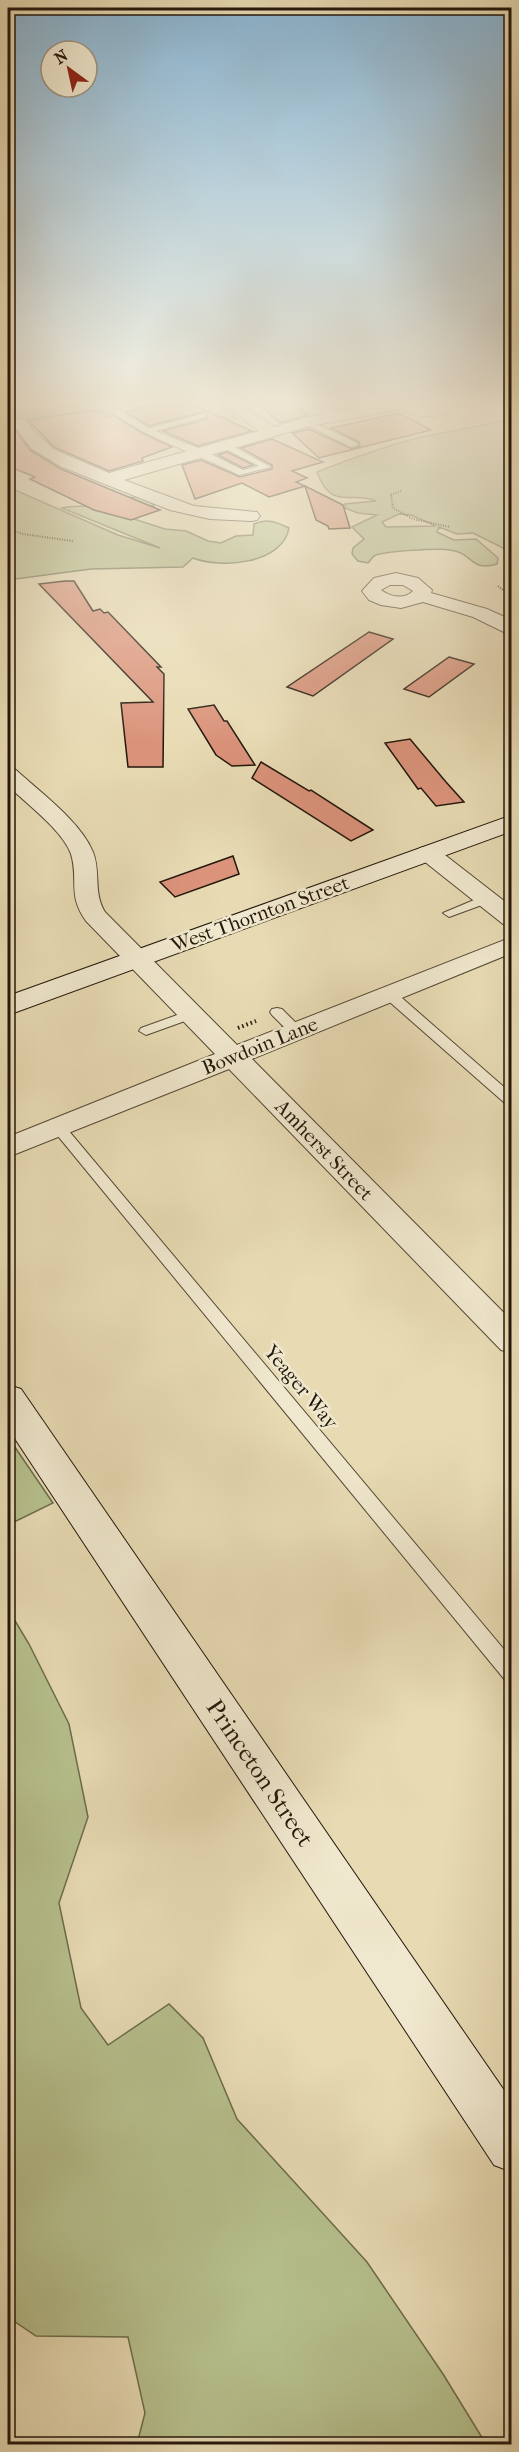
<svg xmlns="http://www.w3.org/2000/svg" width="519" height="2452" viewBox="0 0 519 2452" font-family="'IM FELL French Canon',serif">
  <rect width="100%" height="100%" fill="#e8dbb4"/>
  <filter id="stains"><feTurbulence type="fractalNoise" baseFrequency=".00333" numOctaves="4"/><feColorMatrix values="0 0 0 0 .2 0 0 0 0 .09 0 0 0 0 .02 0 0 0 .5 -.17"/></filter>
  <radialGradient id="worn" r=".72"><stop offset=".6" stop-color="#630" stop-opacity="0"/><stop offset="1" stop-color="#630" stop-opacity=".3"/></radialGradient>
  <g fill="#b6c08d" stroke="#6c6c4c" stroke-width="1.5" fill-rule="evenodd">
    <path d="M89,402l19,2 7,4 -7,7 -20,-4 -31,7 -14,-1 -11,8 -17,-2 -7,3v-10l2,-1 -2,-4 33,3 24,-9z"/>
    <path d="M191,402h25l20,16 -25,3 -25,-8 8,-5z"/>
    <path d="M511,418v134l-38,-19 -16,1 -18,-7 -2,5 17,8 22,-1 22,19 -1,6c-28,8 -23,-11 -47,-14 -10,-2 -68,1 -76,6 -2,2 -4,5 -6,7l-10,-2 -6,-7 1,-6 11,-9 -12,-12 25,-12 -19,-2 -13,-5v-4l31,-3c-26,-11 -44,11 -59,-29 33,-13 66,-25 100,-34 31,-7 63,-11 94,-20zM399,514l12,1 25,11 -50,1 -4,-5z"/>
    <path d="M8,487l110,48 42,13 -98,-40c10,-3 19,-1 29,-2 18,-1 50,-19 63,0l-23,12 34,11 21,2 22,10 13,2 15,-7 17,-1 1,-11c13,-6 22,-2 35,4 -6,36 -68,41 -96,30l-10,9 -92,2 -83,11z"/>
    <path d="M8,1437l45,66 -45,22z"/>
    <path d="M8,1609l21,35 40,80 19,93 -29,86 22,105 27,37 61,-41 34,34 34,81 130,143 76,112 43,70h-349l8,-31 -17,-76 -92,-1 -28,-19z"/>
  </g>
  <g fill="#db937b" stroke="#23170b" stroke-width="1.5">
    <path d="M158,402h29l65,29 -54,15 -35,-15 44,-12v-8l-58,15 -23,-14z"/>
    <path d="M257,402h37l14,13 -28,8z"/>
    <path d="M88,411h13l5,6 7,-2 29,18 30,14 -30,11 1,3 -34,10 -55,-24 -26,-27z"/>
    <path d="M399,413l32,17 -112,28 -27,-25 17,-4 43,20 8,-3 -1,-4 -28,-14z"/>
    <path d="M10,422l20,28 31,19 99,41 -29,10 -37,-10 -64,-31 5,-2 -27,-11v-43z"/>
    <path d="M272,439l51,23 -31,9 15,7 -11,4 9,4 -36,11 -27,-14 -47,16 -13,-34 19,-5 39,17 32,-8v-4l-31,-17z"/>
    <path d="M227,452l26,13 -10,3 -25,-13z"/>
    <path d="M305,486l38,19 7,23 -21,1 -1,-3 -12,-6z"/>
    <path d="M65,581h9l19,30 7,-2 4,4 4,-1 53,55h-4l7,7 -1,93h-35l-7,-64 32,-1 -114,-118z"/>
    <path d="M369,632l24,7 -80,57 -26,-9z"/>
    <path d="M449,657l25,7 -45,33 -25,-8z"/>
    <path d="M214,705l10,16h3l28,44 -23,1 -16,-11 -28,-46z"/>
    <path d="M410,739l36,43 18,20 -28,4 -15,-18 -3,1 -33,-46z"/>
    <path d="M261,762l48,29 2,-1 62,40 -22,11 -99,-63z"/>
    <path d="M233,856l6,18 -64,23 -15,-15z"/>
  </g>
  <g fill="none" stroke-linecap="round" stroke-linejoin="round">
    <defs>
      <g id="lane">
        <path d="M310,402h9l19,13 -7,2z"/>
        <path d="M117,409l32,19 57,-15v4l-50,14 47,19 40,20 16,-4 -38,-19v-4h6l44,24 -32,8c-41,-21 -89,-35 -125,-62l-1,-2z"/>
        <path d="M308,420l49,23 1,2 -7,2 -46,-23 -1,-2z"/>
        <path d="M486,895l4,1v6l-41,15 -6,-4z"/>
        <path d="M389,990l5,1 118,103v12l-5,-1 -123,-108 -1,-3z"/>
        <path d="M277,1008l5,1 19,19 2,3 -2,3h-10l-19,-19 -2,-3 2,-3z"/>
        <path d="M191,1010l5,1 2,3 -2,3 -50,18 -7,-4 2,-3z"/>
        <path d="M58,1122l5,2 449,535v23l-7,-2 -452,-550 -2,-3z"/>
      </g>
      <g id="street">
        <path d="M220,402h17l37,25 34,-10 82,-15h24l7,5h8l15,-5h18c-13,16 -42,19 -59,7l-93,17 -186,54 70,26 63,6 3,4 -3,4 -6,1 -41,-2 -40,-9 -108,-43 -30,-18 -20,-26 8,-5 5,2 10,12 18,17 56,24 150,-42z"/>
        <path d="M396,573l22,5 14,12 -1,3 56,16 22,10 3,2v15l-39,-19 -50,-15 -22,6 -20,-3 -12,-5 -7,-9 12,-13zM390,585h13l10,6c-9,9 -22,6 -32,-1z"/>
        <path d="M8,768l8,2c24,22 65,52 77,82 8,20 0,41 12,60l132,133 275,-108v16l-260,106 260,262v32l-11,-3 -272,-281 -221,88v-20l207,-83 -129,-133c-19,-27 -7,-40 -15,-67 -8,-23 -45,-51 -63,-68z"/>
        <path d="M428,846l8,2 76,59v19l-9,-2 -83,-66 -4,-5 4,-5z"/>
      </g>
      <g id="secondary">
        <path d="M512,815v16l-504,184v-19z"/>
        <path d="M8,1385l13,4 491,713v70l-18,-7 -486,-737z"/>
      </g>
    </defs>
    <use href="#lane" stroke="#544835" stroke-width="2"/>
    <use href="#street" stroke="#544835" stroke-width="2"/>
    <use href="#secondary" stroke="#23170b" stroke-width="2"/>
    <g stroke="#23170b" stroke-width="2" stroke-dasharray="1 1.5" stroke-linecap="butt">
      <path d="M401,491l-10,4 2,13 20,11 37,8"/>
      <path d="M8,529l15,5 50,7"/>
      <path d="M498,586l5,4"/>
    </g>
    <path stroke="#23170b" stroke-width="4" stroke-dasharray="1.5 3" stroke-linecap="butt" d="M238,1028l18,-7"/>
    <use href="#lane" fill="#f0e8ce" fill-rule="evenodd"/>
    <use href="#street" fill="#f0e8ce" fill-rule="evenodd"/>
    <use href="#secondary" fill="#f0e8ce" fill-rule="evenodd"/>
  </g>
  <linearGradient id="sky" x2="0" y2="1"><stop stop-color="#89b6d5"/><stop offset="0.54" stop-color="#f5efdd"/><stop offset="1" stop-color="#f5efdd" stop-opacity="0"/></linearGradient>
  <rect width="519" height="745" fill="url(#sky)"/>
  <g text-anchor="middle" dominant-baseline="central" stroke-width="5" stroke-linejoin="round" paint-order="stroke">
    <g font-size="20" fill="#23170b" stroke="#f0e8ce">
      <text transform="translate(260 914) rotate(-20)">West Thornton Street</text>
      <text transform="translate(260 1046) rotate(-22)">Bowdoin Lane</text>
      <text transform="translate(324 1150) rotate(46)">Amherst Street</text>
      <text transform="translate(301 1387) rotate(50)">Yeager Way</text>
    </g>
    <g font-size="24" fill="#23170b" stroke="#f0e8ce">
      <text transform="translate(260 1773) rotate(56)">Princeton Street</text>
    </g>
  </g>
  <rect width="519" height="2452" fill="none" stroke="#e8dbb4" stroke-width="30"/>
  <rect x="9" y="9" width="501" height="2434" fill="none" stroke="#23170b" stroke-width="3"/>
  <rect x="15" y="15" width="489" height="2422" fill="none" stroke="#23170b" stroke-width="1.5"/>
  <g transform="translate(69 69) rotate(327)"><circle r="28" fill="#f0e8ce" stroke="#9e9480" stroke-width="1.5"/>
  <path d="M0-4.5L10 22L0 15L-10 22Z" fill="#8f2418"/>
  <text y="-9" font-size="16" font-weight="bold" text-anchor="middle" fill="#23170b">N</text>
  </g>
  <rect width="100%" height="100%" filter="url(#stains)"/>
  <rect width="100%" height="100%" fill="url(#worn)"/>
</svg>
